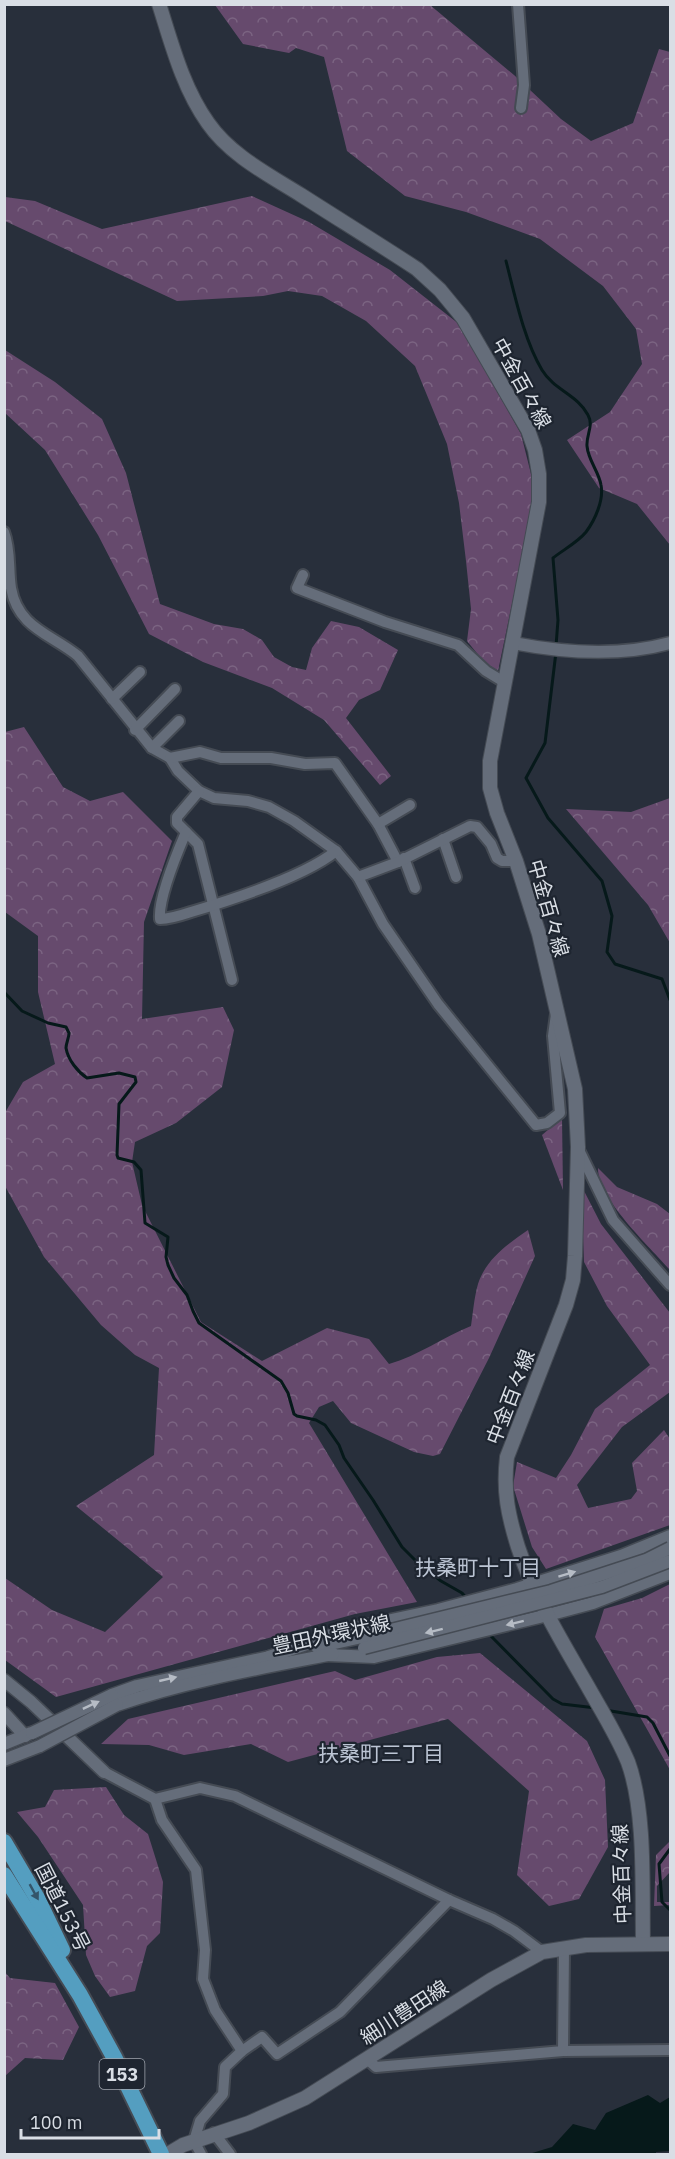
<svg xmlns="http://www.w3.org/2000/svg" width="675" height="2159" viewBox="0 0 675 2159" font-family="'IBM Plex Sans','Noto Sans JP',sans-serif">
  <defs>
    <pattern id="forest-crowns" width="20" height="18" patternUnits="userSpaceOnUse" patternTransform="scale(1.5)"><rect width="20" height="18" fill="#664a6d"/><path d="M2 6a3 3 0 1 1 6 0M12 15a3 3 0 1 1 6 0" fill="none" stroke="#7b6482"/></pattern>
  </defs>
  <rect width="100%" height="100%" fill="#282f3b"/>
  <g fill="url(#forest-crowns)">
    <path d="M215,5h215l84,70 47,44 30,22 42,-18 26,-74 11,3v493l-33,-41 -38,-16 -32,-48 43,-28 32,-48 -6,-35 -33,-43 -63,-47 -74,-27 -61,-16 -58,-45 -23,-94 -28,-9 -7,5 -46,-9z"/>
    <path d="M252,196l57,26 81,48 69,54 62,110 10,40 2,29 -35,168 -14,-9 -17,-21 4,-32 -5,-48 -7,-58 -12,-59 -32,-78 -49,-45 -44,-25 -34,-5 -25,5 -86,5 -172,-80v-24l30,4 67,28z"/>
    <path d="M5,350l50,32 47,37 24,54 34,131 54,20 29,5 19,11 12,17 18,10 14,3 6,-22 19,-27 28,6 39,23 -18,40 -21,10 -13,18 45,58 -11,9 -56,-65 -52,-32 -69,-26 -54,-28 -51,-99 -53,-85 -40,-37z"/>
    <path d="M24,727l39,60 27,14 33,-9 49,49 -28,81 -2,97 81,-12 11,23 -12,57 -46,36 -41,19 -3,20 10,43 59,117 61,39 65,-33 42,11 20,25c29,-8 54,-27 82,-38 2,-13 3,-28 7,-42 8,-25 30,-40 50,-54l7,26 -46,102 -49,96 -7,2 -19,-4 -63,-29 -18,-22 -14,6 -10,16 108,179 -62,12 -299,83 -51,-37v-82l47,32 53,22 58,-55 -87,-71 78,-51 5,-87 -24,-13 -34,-30 -57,-68 -39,-71 1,-75 17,-29 32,-18 -17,-72v-56l-33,-24v-180z"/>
    <path d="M670,798v145l-22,-38 -82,-96 65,3z"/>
    <path d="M562,1118l1,72 -21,-55z"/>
    <path d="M598,1168l19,19 40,17 13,10v56c-20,-23 -73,-72 -72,-102z"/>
    <path d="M581,1185l20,39 69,89v79l-48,35 -45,58 11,23 43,-9 6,-8 -5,-28 32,-33 6,9v86l-124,44 -14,-22 -19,-61 4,-24 39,16 15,-23 24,-46 55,-44 -43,-59 -23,-44z"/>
    <path d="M670,1584v186l-75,-133 9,-28 38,-11z"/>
    <path d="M480,1653l107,88 18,39 3,67 -29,52 -30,7 -32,-31 12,-84 -81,-72 -160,43 -37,-18 -67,11 -35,-10 -48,-1 27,-25 207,-48 20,9 82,-23z"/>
    <path d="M106,1787l18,28 24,19 15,48 -3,51 -13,13 -12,45 -25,6 -15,-21 -9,-21 -3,-50 -45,-68 -21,-25 28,-5 9,-17z"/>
    <path d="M670,1841v31l-13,14v16h13v3l-16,1 2,-51z"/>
    <path d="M4,1971l6,7 45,5 24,44 -16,33 -38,-2 -20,18z"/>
  </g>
  <path fill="#06191a" d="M648,2095l12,8 10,-6v54l-14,1v2h-127l23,-7 21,-23 22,6 11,-17z"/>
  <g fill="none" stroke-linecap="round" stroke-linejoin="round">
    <g stroke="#06191a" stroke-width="3">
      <path d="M506,261c9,35 18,79 36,109 12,20 36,25 46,45 6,11 -2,20 -1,31 1,14 12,26 14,39 3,15 -6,35 -15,47 -8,10 -23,18 -33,26l5,62 -2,26"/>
      <path d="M556,652l-11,91 -19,35 22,40 54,63 10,35 -5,36 8,12 47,15 8,21"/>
      <path d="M4,992l18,19 26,12 18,4 3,6c0,5 -3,10 -3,15 2,12 12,24 21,30l32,-5 16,4 1,5 -17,22 -2,51 1,3 16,4 7,8 4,53 23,14 -2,20 2,8 6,13 13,17 6,16 6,12 82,58 7,12 6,21 3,2 19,4 9,5 14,20 5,13 29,42 29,47 16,16 23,18 21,12 5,6"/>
      <path d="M488,1633l65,66 9,5 34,4"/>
      <path d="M605,1710l42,7 6,6 17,33"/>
      <path d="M670,1849l-11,15 3,38 8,8"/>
    </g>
    <defs>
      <g id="minor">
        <path d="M518,4l6,81 -3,23"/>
        <path d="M4,532c7,18 4,38 7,56 7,40 40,46 67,68l74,92 18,10 8,13 21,20 15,7 34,3 21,6 25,14 42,30 22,26 25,47 55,80 98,121 11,-2 13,-10 -7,-77 3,-22"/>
        <path d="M303,575l-6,13 88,34 73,23 28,26 18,11"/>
        <path d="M112,699l28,-27"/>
        <path d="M135,730l40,-41"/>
        <path d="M152,748l27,-27"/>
        <path d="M170,758l30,-6 21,6h50l34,6 30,-1 43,61 20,38"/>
        <path d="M199,791l-22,26v6l21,21 34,136"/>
        <path d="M378,824l32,-19"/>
        <path d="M186,832c-9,21 -28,66 -26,87 10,0 22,-4 31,-7 40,-12 113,-35 145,-61"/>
        <path d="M443,839l13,38"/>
        <path d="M404,858l11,30"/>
        <path d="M358,877l40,-15 72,-36 7,1 14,17 6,14 5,3h14"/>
        <path d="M579,1150l34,70 57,65"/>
        <path d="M104,1772l51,27 45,-11 35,8 214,104 44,19 21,12 28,21"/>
        <path d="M155,1799l7,21 34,50 9,80 -2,29 12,31 27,41"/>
        <path d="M563,2051l107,-1"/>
        <path d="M367,2059l9,8 187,-16 1,-102"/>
        <path d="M214,2133l16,21"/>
        <path d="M201,2154l-7,-13 6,-20 23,-27 2,-27 17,-16 20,-14 15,17 63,-42 109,-112"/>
      </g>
      <g id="tertiary">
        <path d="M513,643c52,10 106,14 157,0"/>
        <path d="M317,1647l45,-10"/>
        <path d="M327,1655l47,2 174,-42 45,-12 77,-30"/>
        <path d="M269,1657l80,-28 89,-19 79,-21 104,-33 49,-20"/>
        <path d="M4,1680l27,22 73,70"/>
        <path d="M112,1695l25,-9 137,-30"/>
        <path d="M117,1705c70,-24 144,-37 216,-51"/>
        <path d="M4,1713l21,23"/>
        <path d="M4,1744l27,-11"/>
        <path d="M4,1760l36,-14"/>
      </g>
      <g id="secondary">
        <path d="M159,4c13,41 24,84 49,119 22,32 61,52 93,72 39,25 78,49 116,74l23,21 23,28 65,112 7,20 4,24v28l-49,259v27l7,25 19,48 23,73 36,155 3,58 -3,109 -2,24 -7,25 -59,152c-4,34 1,58 11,90 16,49 43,93 69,138 14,25 30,50 41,77 18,49 14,128 15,181"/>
        <path d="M168,2154l15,-9 66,-22 56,-25 186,-118 51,-28 44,-7 84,-1"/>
      </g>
      <g id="trunk">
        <path d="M4,1842l33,56 25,52"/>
        <path d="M4,1875l76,120 34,62 47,97"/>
      </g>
    </defs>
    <use href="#minor" stroke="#454b54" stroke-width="14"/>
    <use href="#tertiary" stroke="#454b54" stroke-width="15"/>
    <use href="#secondary" stroke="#454b54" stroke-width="16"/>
    <use href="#trunk" stroke="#454b54" stroke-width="20"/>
    <use href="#minor" stroke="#656d7a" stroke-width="10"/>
    <use href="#tertiary" stroke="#656d7a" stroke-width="12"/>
    <use href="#secondary" stroke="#656d7a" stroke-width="14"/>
    <use href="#trunk" stroke="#549ec0" stroke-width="16"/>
    <defs>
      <g id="tertiary-bridge">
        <path d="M362,1637l189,-46 95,-31 24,-12"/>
        <path d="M364,1648l238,-61 68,-26"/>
        <path d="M32,1733l80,-38"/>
        <path d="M40,1746l77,-41"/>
      </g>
    </defs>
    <use href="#tertiary-bridge" stroke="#454b54" stroke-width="15" stroke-linecap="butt"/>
    <use href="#tertiary-bridge" stroke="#656d7a" stroke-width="12"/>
  </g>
  <defs><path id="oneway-solid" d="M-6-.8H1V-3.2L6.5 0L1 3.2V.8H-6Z" transform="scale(1.5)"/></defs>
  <g fill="#b6bcc5">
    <use href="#oneway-solid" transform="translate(567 1574) rotate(-17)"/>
    <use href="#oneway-solid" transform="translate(515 1623) rotate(166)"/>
    <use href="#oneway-solid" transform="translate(434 1631) rotate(166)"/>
    <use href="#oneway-solid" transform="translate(168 1679) rotate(-13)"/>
    <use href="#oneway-solid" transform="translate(91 1705) rotate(-25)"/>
  </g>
  <use fill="#34556a" href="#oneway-solid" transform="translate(34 1892) rotate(61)"/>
  <g text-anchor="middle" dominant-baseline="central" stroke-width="4.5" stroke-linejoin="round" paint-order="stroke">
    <rect fill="#1e2530" stroke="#a1a6af" stroke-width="1.5" x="99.5" y="2059" width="45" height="30" rx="4.5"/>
    <g font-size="18" font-weight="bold" fill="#d9dee5">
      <text x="122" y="2074">153</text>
    </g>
    <g font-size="20" fill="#d9dee5" stroke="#1e2530">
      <text transform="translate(522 383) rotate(61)">中金百々線</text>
      <text transform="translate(549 908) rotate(74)">中金百々線</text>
      <text transform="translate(510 1397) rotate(-69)">中金百々線</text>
      <text transform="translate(331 1634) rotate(-12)">豊田外環状線</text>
      <text transform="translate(621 1874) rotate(-92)">中金百々線</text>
      <text transform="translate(63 1907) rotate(63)">国道153号</text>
      <text transform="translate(404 2012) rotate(-33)">細川豊田線</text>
    </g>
    <g font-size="21" fill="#bcc5d4" stroke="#1e2530">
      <text x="478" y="1567">扶桑町十丁目</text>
      <text x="381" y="1753">扶桑町三丁目</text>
    </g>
  </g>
  <rect width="675" height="2159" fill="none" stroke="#d9dee5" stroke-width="12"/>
  <path d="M21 2129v9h138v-9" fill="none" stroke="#d9dee5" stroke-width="3"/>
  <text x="30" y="2129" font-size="18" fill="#d9dee5" stroke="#1e2530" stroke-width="4.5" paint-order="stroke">100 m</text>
</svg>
